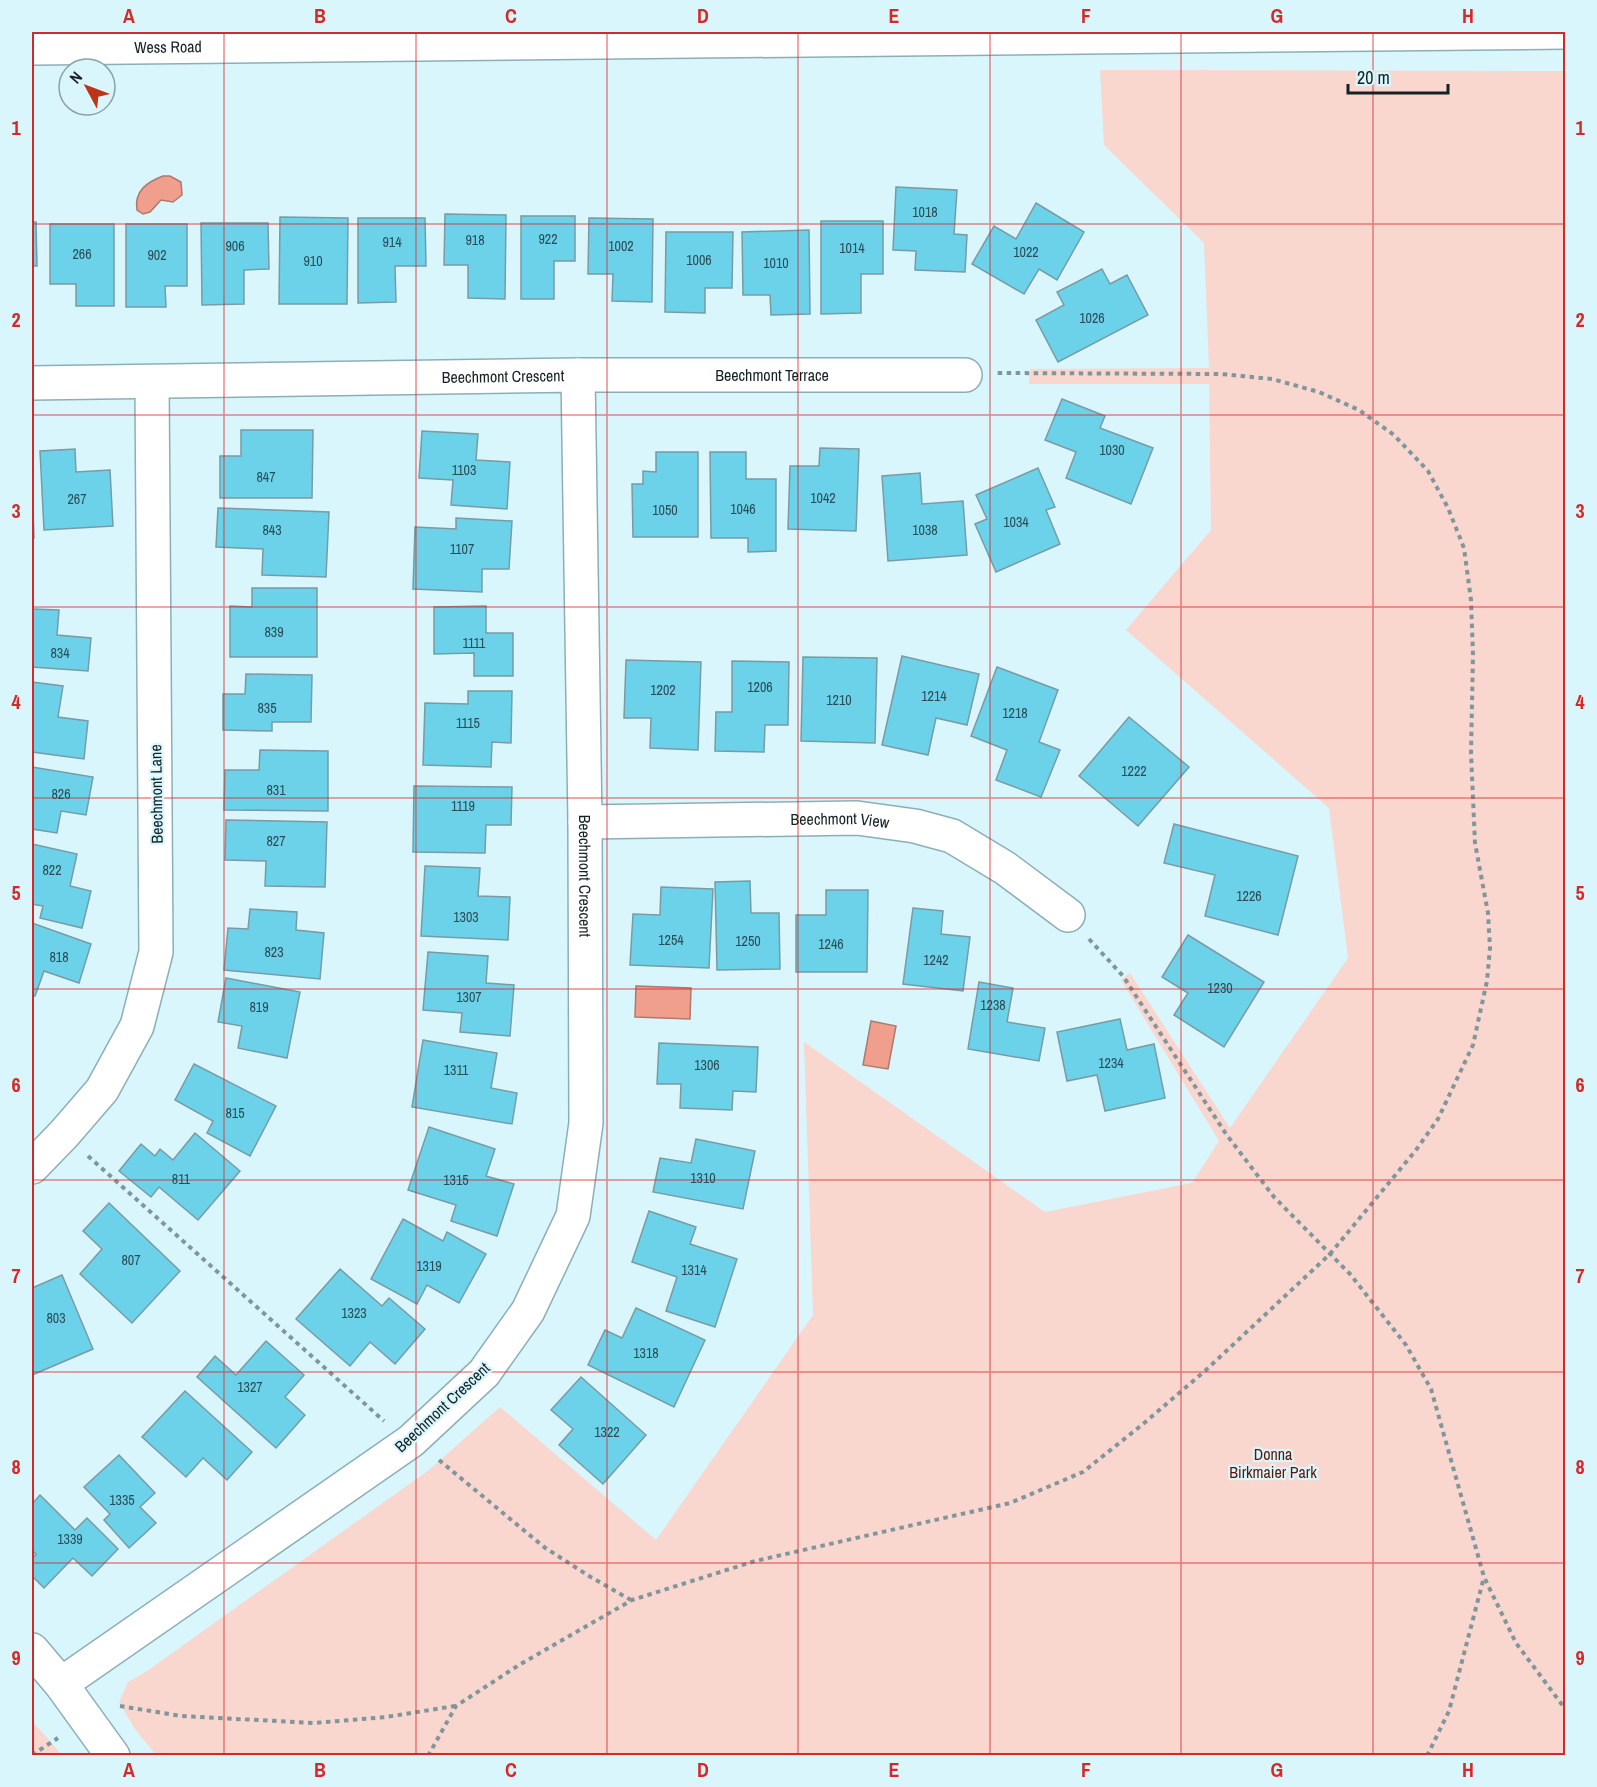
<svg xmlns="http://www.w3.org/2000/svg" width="1597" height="1787" viewBox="0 0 1597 1787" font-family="'Archivo Narrow',sans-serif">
  <rect width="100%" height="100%" fill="#d9f6fd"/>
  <g fill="#f9d6ce">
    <path d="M1100,70l465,1v1684h-1409l-21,-26 -16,-27 9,-20 19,-11 282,-201 71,-63 156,133 157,-225 -9,-273 241,170 147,-29 27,-42 -98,-161 9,-7 100,155 118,-170 -19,-150 -203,-178 85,-100 -2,-146h-180l1,-15 179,-1 -5,-125 -100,-98z"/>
    <path d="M32,1721l30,34h-30z"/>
  </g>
  <g fill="#f09f8d" stroke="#ae796e" stroke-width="1.5">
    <path d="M163,176h7l11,6 1,13 -9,7 -12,-2 -11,12 -7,2 -6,-4c-3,-19 10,-28 26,-34z"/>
    <path d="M636,986l55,2 -1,31 -55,-2z"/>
    <path d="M871,1021l25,5 -8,43 -25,-4z"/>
  </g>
  <g fill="#6bd2e9" stroke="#799ba4" stroke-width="1.5">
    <path d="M896,187l61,3 -3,44 13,1 -2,37 -50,-2 1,-19 -23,-1z"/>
    <path d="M1036,203l48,29 -27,48 -18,-11 -15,25 -52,-30 22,-38 22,13z"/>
    <path d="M445,214l61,1 -1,84 -37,-1v-33h-24z"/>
    <path d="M521,216h54v45h-21v38h-33z"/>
    <path d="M280,217l68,1 -1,86h-68z"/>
    <path d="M358,218h67l1,48h-31l1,36 -38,1z"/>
    <path d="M589,218l64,1 -1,83 -40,-1 1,-27h-25z"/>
    <path d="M821,221h62v53h-22v39l-40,1z"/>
    <path d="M32,222h4l1,44h-5z"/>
    <path d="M201,223h67l1,46 -25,1v34l-42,1z"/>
    <path d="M50,224h64v82h-38v-22h-26z"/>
    <path d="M126,224h61v62h-22l1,21h-40z"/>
    <path d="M809,230l1,84 -39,1 -1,-20h-27l-1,-63z"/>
    <path d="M666,232h67l-1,56h-27v25l-40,-1z"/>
    <path d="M1102,269l8,15 17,-9 21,40 -90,47 -22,-42 28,-15 -7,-13z"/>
    <path d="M1062,399l43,17 -5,12 53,20 -22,56 -65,-26 10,-26 -31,-12z"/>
    <path d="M241,430h72l-1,68h-92v-42h21z"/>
    <path d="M422,431l56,3 -2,26 34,2 -3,47 -56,-4 2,-25 -34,-2z"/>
    <path d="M820,448l39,1 -3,82 -68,-2 2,-63h29z"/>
    <path d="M75,449l1,23 34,-2 3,56 -69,4 -4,-79z"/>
    <path d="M656,452h42v85h-65l-1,-53h11v-13l13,1z"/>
    <path d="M710,452h36v27h30v72l-28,1v-14h-37z"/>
    <path d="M1038,468l17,39 -9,3 14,34 -64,28 -21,-48 12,-5 -11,-24z"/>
    <path d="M920,473l2,31 41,-3 4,54 -79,6 -6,-85z"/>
    <path d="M32,478l2,60h-2z"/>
    <path d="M218,508l111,4 -3,65 -64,-2 1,-26 -47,-2z"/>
    <path d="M456,518l56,3 -3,48h-27v23l-69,-3 2,-62 41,2z"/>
    <path d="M252,588h65v69h-87v-51l22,1z"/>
    <path d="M486,606v27h27v43h-39v-23l-40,1v-47z"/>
    <path d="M32,609l27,1 -2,25 34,3 -3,33 -56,-4z"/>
    <path d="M902,656l77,18 -12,51 -31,-7 -8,37 -46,-10z"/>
    <path d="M803,657l74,1 -2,85 -74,-2z"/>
    <path d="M626,660l75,2 -3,88 -48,-2 1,-30h-27z"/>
    <path d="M732,661l57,1 -1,63h-23l-1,27 -49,-1 1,-39h16z"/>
    <path d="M997,667l61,23 -19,52 21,8 -19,47 -45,-17 11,-30 -36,-14z"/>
    <path d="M246,674l66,1 -1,47h-39v9l-49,-1v-36h22z"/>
    <path d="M32,682l31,4 -5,31 30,4 -4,38 -52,-7z"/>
    <path d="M468,691h44l-1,52 -19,-1 -1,25 -68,-2 2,-62 43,1z"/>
    <path d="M1129,717l60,50 -51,59 -59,-50z"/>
    <path d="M260,750l68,1v60l-104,-1 1,-40h34z"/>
    <path d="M32,767l61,10 -7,38 -25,-4 -4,22 -25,-4z"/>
    <path d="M414,786l98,1 -1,38h-25l-1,28 -72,-1z"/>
    <path d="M226,820l101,2 -2,65 -60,-1 1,-25 -41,-1z"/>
    <path d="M1174,824l124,32 -20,79 -73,-19 10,-41 -51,-12z"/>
    <path d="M32,844l45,10 -7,32 21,5 -9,37 -42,-10 3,-12 -11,-2z"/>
    <path d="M425,866l55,2 -2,28 32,1 -2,43 -87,-4z"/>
    <path d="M750,881l1,32h28l1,56 -63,1 -2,-88z"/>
    <path d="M661,887l52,2 -4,79 -79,-3 3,-51 27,1z"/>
    <path d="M826,890h42l-1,82h-71v-57h30z"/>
    <path d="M913,908l30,3 -2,23 29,3 -7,54 -60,-7z"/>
    <path d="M250,909l47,3 -1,18 28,3 -4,46 -96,-9 4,-42 20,1z"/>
    <path d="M32,923l59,21 -12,39 -35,-12 -9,25 -3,-1z"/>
    <path d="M1188,935l76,47 -40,65 -50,-32 14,-22 -26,-16z"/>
    <path d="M428,952l60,4 -2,27 28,2 -4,51 -50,-4 2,-19 -39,-3z"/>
    <path d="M226,978l74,14 -13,66 -49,-10 4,-22 -24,-4z"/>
    <path d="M979,982l34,6 -6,34 38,6 -6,33 -71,-12z"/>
    <path d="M1120,1019l7,31 27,-6 11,54 -60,13 -8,-36 -30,6 -10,-49z"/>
    <path d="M423,1040l74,13 -6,35 26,5 -5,31 -100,-17z"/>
    <path d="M659,1043l99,4 -2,45 -23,-1 -1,19 -52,-2 1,-24h-24z"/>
    <path d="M194,1064l82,42 -26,50 -43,-23 6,-12 -38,-21z"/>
    <path d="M429,1127l66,22 -9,27 28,8 -17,52 -46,-15 5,-16 -48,-15z"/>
    <path d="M195,1133l45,38 -42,49 -39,-33 -8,10 -32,-26 22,-27 14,12 5,-7 13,11z"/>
    <path d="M696,1139l59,12 -12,58 -90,-17 7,-34 31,5z"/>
    <path d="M109,1203l71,68 -48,52 -52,-49 22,-25 -19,-18z"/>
    <path d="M649,1211l47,16 -6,17 47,15 -22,68 -49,-16 11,-34 -45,-15z"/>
    <path d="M403,1219l40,22 4,-9 39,22 -27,49 -32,-18 -10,19 -46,-25z"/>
    <path d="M340,1269l42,37 7,-8 36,31 -30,35 -25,-22 -20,24 -54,-47z"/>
    <path d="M62,1275l31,74 -61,26v-87z"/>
    <path d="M636,1308l69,32 -31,67 -86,-42 17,-35 17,8z"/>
    <path d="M266,1341l38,34 -19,22 20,18 -29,33 -79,-71 18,-21 21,19z"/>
    <path d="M581,1377l65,58 -43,49 -44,-39 14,-16 -22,-19z"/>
    <path d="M185,1391l67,61 -25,28 -24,-22 -17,19 -44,-40z"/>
    <path d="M119,1455l36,38 -15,14 16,16 -27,25 -25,-28 6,-6 -26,-27z"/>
    <path d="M40,1495l35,35 12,-12 31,31 -26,27 -19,-18 -29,30 -12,-12v-17l4,-5 -4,-4v-46z"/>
  </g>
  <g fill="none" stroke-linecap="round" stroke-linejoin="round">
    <defs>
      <g id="minor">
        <path id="s1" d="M578,375h387"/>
        <path id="s2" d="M32,383l546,-8 7,447 1,301 -13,93 -45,95 -44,62 -73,68 -350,243"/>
        <path id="s3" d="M585,822l272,-4 58,8 37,10 53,32 63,47"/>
        <path d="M32,1167l32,-33 38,-44 35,-64 19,-74 -4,-570"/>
      </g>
      <g id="tertiary">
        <path id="s4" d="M32,48l1534,-16"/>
        <path d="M32,1650l29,34 52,72"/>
      </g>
    </defs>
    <use href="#minor" stroke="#8cafb7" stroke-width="36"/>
    <use href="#tertiary" stroke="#8cafb7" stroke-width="36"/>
    <g stroke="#80969c" stroke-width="4" stroke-dasharray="4.5 4.5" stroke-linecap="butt">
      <path d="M1089,939l34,37 103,158 48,63 76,77 56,71 25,44 53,188 32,66 50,67"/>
      <path d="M88,1156l296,265"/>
      <path d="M439,1460l105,87 45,29 42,24"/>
      <path d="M120,1706l61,10 133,7 72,-6 69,-11"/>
      <path d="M32,1755l26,-17"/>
      <path d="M428,1756l28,-50 63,-41 113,-65 123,-39 255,-58 73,-31 60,-48 63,-54 124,-116 86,-104 22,-31 35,-74 14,-64 3,-33 -2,-35 -13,-70 -4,-90 2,-98 -2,-55 -7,-52 -16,-40 -20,-37 -34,-36 -35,-25 -40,-18 -47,-13 -51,-5 -224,-1"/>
      <path d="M1427,1756l22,-45 35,-134"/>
    </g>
    <use href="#minor" stroke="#fff" stroke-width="33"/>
    <use href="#tertiary" stroke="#fff" stroke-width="33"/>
  </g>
  <path fill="none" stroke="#d62828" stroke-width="1.5" stroke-opacity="0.55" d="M224,32v1724M416,32v1724M607,32v1724M798,32v1724M990,32v1724M1181,32v1724M1373,32v1724M32,224h1534M32,415h1534M32,607h1534M32,798h1534M32,989h1534M32,1180h1534M32,1372h1534M32,1563h1534"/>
  <g text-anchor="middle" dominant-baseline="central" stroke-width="4.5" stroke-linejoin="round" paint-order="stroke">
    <g font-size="14" fill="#2a4d56">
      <text x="925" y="212">1018</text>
      <text x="548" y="239">922</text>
      <text x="475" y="240">918</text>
      <text x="392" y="242">914</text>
      <text x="235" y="246">906</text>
      <text x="621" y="246">1002</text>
      <text x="852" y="248">1014</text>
      <text x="1026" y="252">1022</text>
      <text x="82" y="254">266</text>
      <text x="157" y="255">902</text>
      <text x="699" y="260">1006</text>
      <text x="313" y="261">910</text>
      <text x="776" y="263">1010</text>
      <text x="1092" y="318">1026</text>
      <text x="1112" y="450">1030</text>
      <text x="464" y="470">1103</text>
      <text x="266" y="477">847</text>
      <text x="823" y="498">1042</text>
      <text x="77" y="499">267</text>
      <text x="743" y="509">1046</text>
      <text x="665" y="510">1050</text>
      <text x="1016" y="522">1034</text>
      <text x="272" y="530">843</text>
      <text x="925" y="530">1038</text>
      <text x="462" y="549">1107</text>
      <text x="274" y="632">839</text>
      <text x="474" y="643">1111</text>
      <text x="60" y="653">834</text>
      <text x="760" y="687">1206</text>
      <text x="663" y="690">1202</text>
      <text x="934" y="696">1214</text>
      <text x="839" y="700">1210</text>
      <text x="267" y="708">835</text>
      <text x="1015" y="713">1218</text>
      <text x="468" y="723">1115</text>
      <text x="1134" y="771">1222</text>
      <text x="276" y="790">831</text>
      <text x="61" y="794">826</text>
      <text x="463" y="806">1119</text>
      <text x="276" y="841">827</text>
      <text x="52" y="870">822</text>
      <text x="1249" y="896">1226</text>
      <text x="466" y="917">1303</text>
      <text x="671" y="940">1254</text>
      <text x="748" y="941">1250</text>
      <text x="831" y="944">1246</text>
      <text x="274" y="952">823</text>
      <text x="59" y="957">818</text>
      <text x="936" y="960">1242</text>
      <text x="1220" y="988">1230</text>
      <text x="469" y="997">1307</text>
      <text x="993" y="1005">1238</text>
      <text x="259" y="1007">819</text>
      <text x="1111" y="1063">1234</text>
      <text x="707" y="1065">1306</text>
      <text x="456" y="1070">1311</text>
      <text x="235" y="1113">815</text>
      <text x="703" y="1178">1310</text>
      <text x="181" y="1179">811</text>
      <text x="456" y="1180">1315</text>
      <text x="131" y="1260">807</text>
      <text x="429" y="1266">1319</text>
      <text x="694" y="1270">1314</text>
      <text x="354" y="1313">1323</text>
      <text x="56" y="1318">803</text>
      <text x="646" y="1353">1318</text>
      <text x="250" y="1387">1327</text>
      <text x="607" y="1432">1322</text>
      <text x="122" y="1500">1335</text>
      <text x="70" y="1539">1339</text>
    </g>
    <g font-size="16" fill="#142125" stroke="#d9f6fd">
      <text stroke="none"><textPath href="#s4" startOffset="136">Wess Road</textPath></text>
      <text stroke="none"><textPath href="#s1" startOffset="194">Beechmont Terrace</textPath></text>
      <text stroke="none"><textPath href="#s2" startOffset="471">Beechmont Crescent</textPath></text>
      <text transform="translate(156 794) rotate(-91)">Beechmont Lane</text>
      <text stroke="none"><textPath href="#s3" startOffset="255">Beechmont View</textPath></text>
      <text stroke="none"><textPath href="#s2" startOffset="1047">Beechmont Crescent</textPath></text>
      <text transform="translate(442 1407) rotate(-43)">Beechmont Crescent</text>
    </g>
    <g font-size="16" fill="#5d1607" stroke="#d9f6fd">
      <text x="1273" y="1454">Donna<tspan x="1273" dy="18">Birkmaier Park</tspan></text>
    </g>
  </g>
  <rect width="1597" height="1787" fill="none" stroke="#d9f6fd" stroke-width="66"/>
  <g transform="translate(87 87) rotate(311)"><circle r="28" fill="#d9f6fd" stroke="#8aa1a7" stroke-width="1.5"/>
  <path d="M0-4.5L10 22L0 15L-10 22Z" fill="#bf3416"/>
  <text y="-9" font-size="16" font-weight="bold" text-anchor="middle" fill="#142125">N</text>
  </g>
  <path d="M1348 84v9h100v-9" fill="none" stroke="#142125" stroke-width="3"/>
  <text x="1357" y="84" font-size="18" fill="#142125" stroke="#d9f6fd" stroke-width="4.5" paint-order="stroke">20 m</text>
  <rect x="33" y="33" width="1531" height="1721" fill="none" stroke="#d62828" stroke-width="2"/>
  <g font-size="20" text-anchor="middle" font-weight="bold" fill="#d62828">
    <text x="129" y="23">A</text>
    <text x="320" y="23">B</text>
    <text x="511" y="23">C</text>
    <text x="703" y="23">D</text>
    <text x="894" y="23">E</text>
    <text x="1086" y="23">F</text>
    <text x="1277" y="23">G</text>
    <text x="1468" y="23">H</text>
    <text x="16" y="135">1</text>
    <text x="1580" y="135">1</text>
    <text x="16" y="327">2</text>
    <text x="1580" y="327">2</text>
    <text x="16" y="518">3</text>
    <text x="1580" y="518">3</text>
    <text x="16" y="709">4</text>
    <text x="1580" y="709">4</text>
    <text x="16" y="900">5</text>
    <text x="1580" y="900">5</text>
    <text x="16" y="1092">6</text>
    <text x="1580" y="1092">6</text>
    <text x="16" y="1283">7</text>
    <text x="1580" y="1283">7</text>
    <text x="16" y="1474">8</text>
    <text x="1580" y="1474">8</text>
    <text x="16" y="1665">9</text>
    <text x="1580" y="1665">9</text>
    <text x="129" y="1777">A</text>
    <text x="320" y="1777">B</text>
    <text x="511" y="1777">C</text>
    <text x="703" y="1777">D</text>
    <text x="894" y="1777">E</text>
    <text x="1086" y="1777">F</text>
    <text x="1277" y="1777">G</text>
    <text x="1468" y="1777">H</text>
  </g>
</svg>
